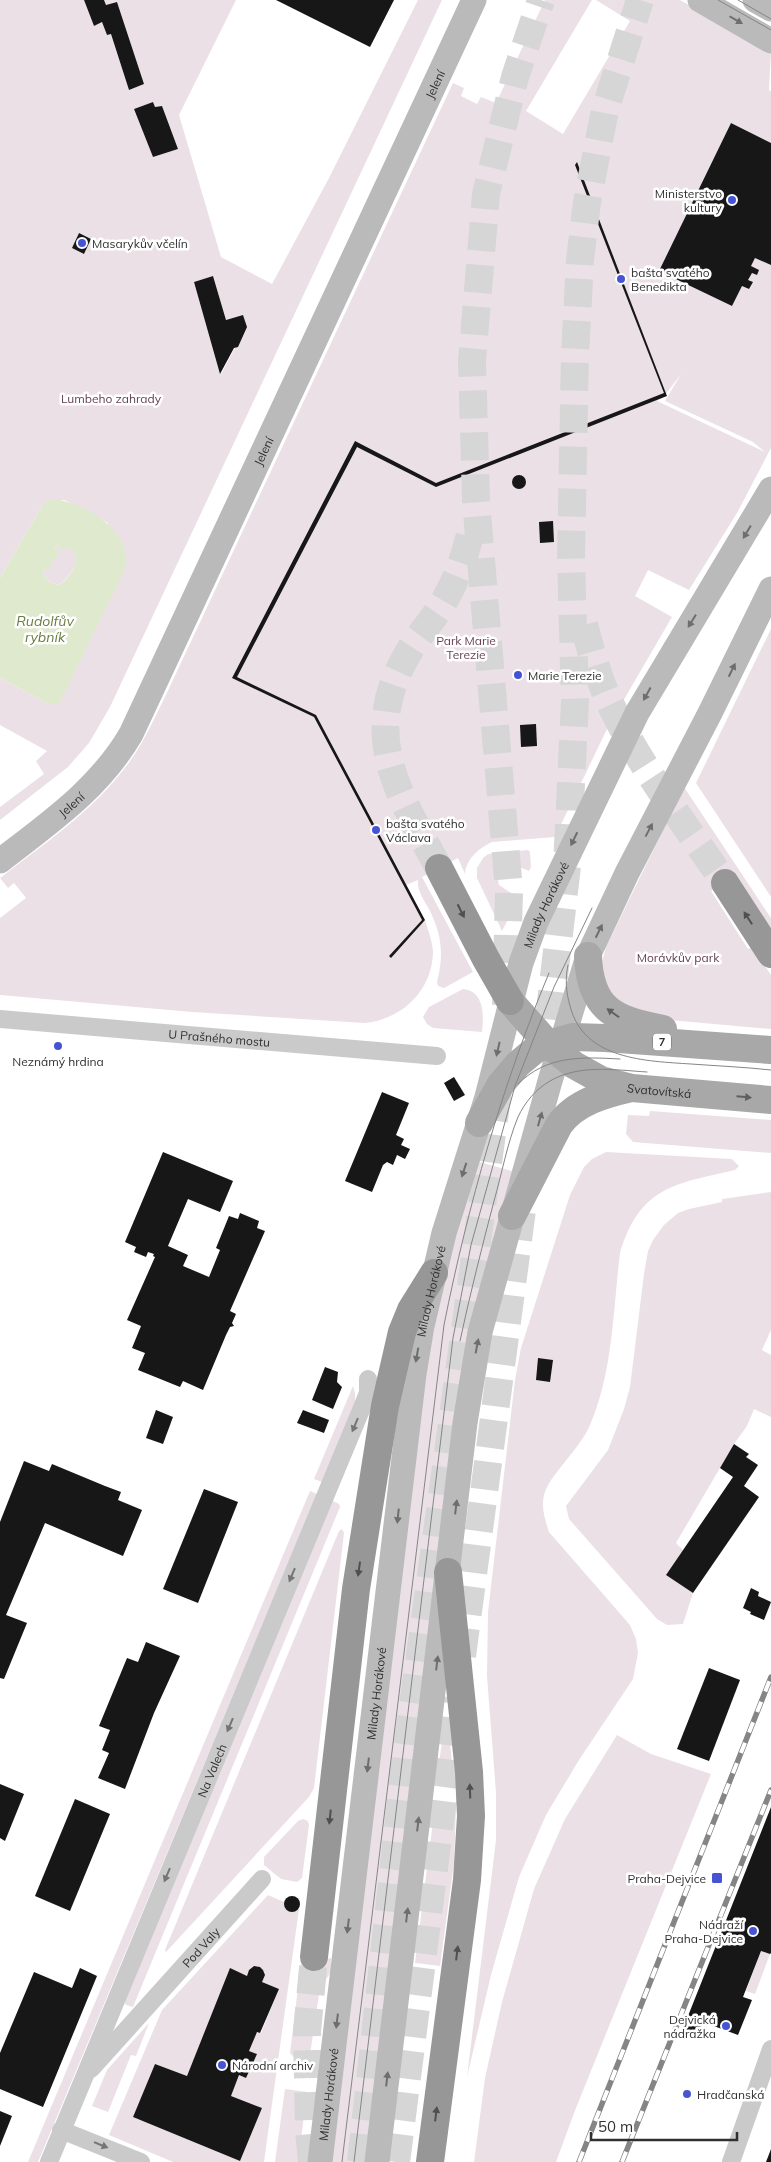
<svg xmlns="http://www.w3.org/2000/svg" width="771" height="2162" viewBox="0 0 771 2162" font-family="Mulish,sans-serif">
  <rect width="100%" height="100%" fill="#fff"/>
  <g fill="#ebe0e6" fill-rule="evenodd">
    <path d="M0,0h84l10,26 8,-4 5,13 4,-1 18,56 15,-6 -27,-82 -11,3 -2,-5h132l-57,115 42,142 51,27 57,-106 89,-178h24l-332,707 -21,36 -21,24 -68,53v-13l44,-33 -8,-13 11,-10 -47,-26v-47l49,26 59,-181 -22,-13 -22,-10 -22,6 -42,72zM153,102l2,5 7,-1 16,43 -25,8 -19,-48zM79,233l12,6 -7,15 -12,-6zM213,276l13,44 17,-5 3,12 -25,47 -27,-92z"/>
    <path d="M545,0h47l-66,111 37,23 67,-113 -34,-21h84l91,51 -2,39 2,2v51l-40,-20 -72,148 73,35 10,-20 7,3 3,-7 -4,-2 4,-7 5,2 -6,-9 4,-8 16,7v183l-34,65 -48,77 -41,-20 -13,26 37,21 -64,110 -53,110 -63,5c-13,6 -26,17 -27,32l-7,-16 -36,19 51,95 -29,16 -6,-2 -1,-4c7,-27 5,-47 -8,-73 -5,-9 -12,-18 -11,-29l-12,5 -92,-168 108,203 -20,24 23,-24c3,10 7,20 8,31 0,39 -31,69 -69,72l-172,-11 -192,-17v-77l26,-20 -12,-15 -6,5 -8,-10c44,-34 90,-65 124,-109 17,-21 28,-46 40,-70l289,-616 11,5 -3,8 16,8 4,-7 15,6zM681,374l-16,27 88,41 12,10 -108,-51 8,-6z"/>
    <path d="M57,545c5,1 12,2 16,5 11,9 -6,31 -15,35l-10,-4 -6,-9 2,-4 2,2 13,-18 -4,-4z"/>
    <path d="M771,629v268l-75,-114z"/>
    <path d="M684,787l87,131v13l-37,-54 -23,14 37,58 4,-2 19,28v54l-113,-10 -50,-22 -7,-31 5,-19z"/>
    <path d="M528,850l2,2 1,15 -2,4 -17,-7c-11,1 -16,10 -13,21l20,13 -17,33 -25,-53v-10l6,-10 5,-4z"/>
    <path d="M463,989c21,2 21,26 19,43l-49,-4 -6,-4 -4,-7 6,-10z"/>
    <path d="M650,1111l121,9v33l-138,-11 -7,-8 2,-19 21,1z"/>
    <path d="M606,1152l126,7 7,7 -4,4c-61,14 -95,17 -115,83 -7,57 -7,119 -30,172 -9,23 -41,50 -46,70 -3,13 1,25 5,37l81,93 6,14 2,14 -5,26 -54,81 -33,55 -27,62 -28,98 -24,102 29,-237v-47l-9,-117 1,-64 27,-232 6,-32 49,-153 14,-28 8,-8z"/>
    <path d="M476,1161l39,11 -150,990h-35l96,-787 10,-60 13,-60z"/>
    <path d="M771,1192v138l-9,20 9,5v62l-17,-8 -7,17 -13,18 -58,99 7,7 -17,25 27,18 -10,31 -16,1 -10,-6 -88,-100 -3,-13 42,-56 16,-41 6,-22 14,-113 4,-23 5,-11 11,-15 14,-12 11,-4 33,-7v-3z"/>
    <path d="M353,1386l2,7v8l-33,81 -8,-3z"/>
    <path d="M310,1491l7,3 -279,668h-10z"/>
    <path d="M331,1500l8,4 1,3 -207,500 -7,-2 -2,-4z"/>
    <path d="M342,1529l2,4 -30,255 -5,9 -143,155 -1,-2 174,-419z"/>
    <path d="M445,1717h2l7,64 -17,-2z"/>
    <path d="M617,1735l34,19 60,20 -135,334 -20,54h-82l11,-84 17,-76 32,-113 31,-70z"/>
    <path d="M435,1806l21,2 -2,55 -14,103 -25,-3z"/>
    <path d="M303,1819l5,2 1,4 -7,53 -5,4 -16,-3 -17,-14v-8l34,-36z"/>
    <path d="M268,1895l16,7 1,6c5,5 8,3 14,1l-35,253h-91l-64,-27 53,-125zM254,1966c10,0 13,8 8,16l17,7 -18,44 -4,-1 -8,19 7,3 -10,24 -7,-3 -8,21 31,12 -22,53 -107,-44 22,-53 32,12 43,-107 17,7 2,-6z"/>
    <path d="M761,1951l9,3 -15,40 -9,-3z"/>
    <path d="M302,1955l22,4 7,-1v14l-11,16 -11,73c-8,2 -14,-2 -19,-8z"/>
    <path d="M149,2023l-13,33 -5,-1 -23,57 -16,-6 15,-36z"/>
    <path d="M285,2089l22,3 -9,70h-23z"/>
  </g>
  <path fill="#dfe9ce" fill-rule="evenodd" d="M53,499c26,3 58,20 70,45 3,6 2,16 3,23l-67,137h-10l-49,-26v-100l42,-72 6,-6zM57,545l5,4 8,-1c14,10 0,31 -12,37l-10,-4 -6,-9 2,-3 3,1 13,-18 -5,-4z"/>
  <g fill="#171717">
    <path d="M84,0h20l2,5 11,-3 27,82 -15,6 -18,-56 -4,1 -5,-13 -8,4z"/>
    <path d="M276,0h118l-24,47z"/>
    <path d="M153,102l2,5 7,-1 16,43 -25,8 -19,-48z"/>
    <path d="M731,123l40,20v122l-16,-7 -4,8 8,4 -2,5 -5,-2 -4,7 5,2 -4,7 -7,-3 -10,20 -73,-35z"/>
    <path d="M577,162l90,234 -231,91 -79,-40 -120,230 79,38 109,205 -34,38 -2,-2 33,-36 -108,-203 -82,-39 123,-237 81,42 228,-90 -89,-228z"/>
    <path d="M79,233l12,6 -7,15 -12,-6z"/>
    <path d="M213,276l13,44 17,-5 4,12 -9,20 -4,1 -14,26 -26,-92z"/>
    <circle cx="519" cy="482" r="7"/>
    <path d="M553,521l1,21 -14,1 -1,-21z"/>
    <path d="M536,724l1,22 -16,1 -1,-22z"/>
    <path d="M454,1077l11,18 -11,6 -10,-18z"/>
    <path d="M382,1092l27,11 -13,32 8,4 -3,6 9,4 -5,10 -8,-4 -4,10 -6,-3 -4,3 -11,27 -27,-11z"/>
    <path d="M163,1152l70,29 -13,31 -32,-13 -20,47 20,9 -5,11 26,11 11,-27 -4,-2 13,-32 9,3 2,-6 19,8 -2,7 8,3 -35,80 6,3 -4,9 2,3 -4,1 -4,8 -23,55 -20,-9 -3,6 -42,-17 7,-17 -13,-5 9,-22 -14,-6 28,-63 -2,-1 1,-2 -6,-2 -2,5 -12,-5 2,-5 -11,-5z"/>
    <path d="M538,1358l15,2 -3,22 -14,-2z"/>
    <path d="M325,1367l13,5 -1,10 5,5 -9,22 -21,-9z"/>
    <path d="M156,1410l17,7 -10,27 -17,-6z"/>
    <path d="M303,1410l26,10 -5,13 -27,-10z"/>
    <path d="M734,1444l15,10 -3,3 12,8 -14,21 15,11 -66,96 -27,-18 67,-98 -13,-9z"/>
    <path d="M24,1461l25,10 3,-7 53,22 16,6 -3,8 24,10 -19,46 -78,-33 -39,92 21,8 -23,56 -4,-1v-156z"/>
    <path d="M204,1489l34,13 -40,101 -35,-14z"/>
    <path d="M751,1588l8,4 -1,4 13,6 -7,18 -14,-6 1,-2 -8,-4z"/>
    <path d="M146,1642l34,14 -26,57 -29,76 -27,-11 11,-25 -7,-3 8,-20 -11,-4 28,-68 11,4z"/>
    <path d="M709,1668l31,12 -31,81 -32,-12z"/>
    <path d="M0,1784l24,10 -19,47 -5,-3z"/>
    <path d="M75,1799l35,15 -40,97 -35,-15z"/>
    <path d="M771,1807v146l-1,1 -9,-3 -18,46 9,3 -14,35 -35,-13 -6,14 -13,-5 6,-15h-2z"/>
    <circle cx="292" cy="1904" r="8"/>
    <path d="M254,1966l6,1 3,3 2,5 -3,7 17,7 -19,44 -3,-1 -8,19 8,3 -11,24 -7,-3 -8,21 31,12 -22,53 -107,-44 22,-53 32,12 43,-108 17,8 2,-6z"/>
    <path d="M80,1968l17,8 -54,131 -43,-18v-36l34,-81 38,16z"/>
    <path d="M0,2111l12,5 -12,30z"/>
    <path d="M771,2149v13h-5z"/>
  </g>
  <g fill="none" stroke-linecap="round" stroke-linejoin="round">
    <g stroke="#d6d6d6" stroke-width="28" stroke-dasharray="28 14" stroke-linecap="butt">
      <path d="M584,625c7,26 14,52 25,76 30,65 76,123 116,182"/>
      <path d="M439,868c-42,-77 -81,-135 -28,-220 9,-14 20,-26 29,-40 16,-25 25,-52 32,-81"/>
      <path d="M506,1005l3,-114 -33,-390 -4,-140 14,-167 29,-117 26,-77"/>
      <path d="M544,1061l23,-195 8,-165 -4,-144 4,-202 5,-95 7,-58 18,-92 35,-110"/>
      <path d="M462,1656l60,-446"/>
      <path d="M312,2162l-3,-31 -2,-99 7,-75"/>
      <path d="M361,2162l45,-406 92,-666"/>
      <path d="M396,2162l60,-464"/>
    </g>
    <g stroke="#cacaca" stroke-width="18">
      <path id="s1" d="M0,1019l437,37"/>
      <path id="s2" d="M91,2069l171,-190"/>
      <path d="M61,2130l80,32"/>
      <path id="s3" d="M49,2162l319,-769v-14"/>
      <path d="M731,2162l40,-113"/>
    </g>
    <g stroke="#bababa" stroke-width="25">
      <path d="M700,0l71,41"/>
      <path d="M755,0l16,9"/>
      <path id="s4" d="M0,861c49,-38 99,-72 131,-127l343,-734"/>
      <path id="s5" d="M320,2162l94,-788 8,-48 22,-93 43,-136 34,-134 15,-41 101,-209 134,-224"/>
      <path d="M377,2162l88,-739 15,-91 70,-251 38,-125 39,-83 83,-160 61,-124"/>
    </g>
    <g stroke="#a8a8a8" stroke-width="28">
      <path d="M588,956c2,54 27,64 75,73"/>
      <path id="s6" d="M510,1001l38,43 26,21 27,15 31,8 139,12"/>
      <path d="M479,1123l22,-39 17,-20 18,-15 26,-9 11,-3 32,1 166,12"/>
      <path d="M512,1216l47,-91c16,-23 46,-31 72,-37"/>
    </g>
    <g stroke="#979797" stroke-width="28">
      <path d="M439,868l47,91 24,42"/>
      <path d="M725,883l46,71"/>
      <path d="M314,1957l42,-368 29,-183 17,-74 9,-22 23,-37"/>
      <path d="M430,2162l37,-282 4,-64 -2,-44 -21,-200"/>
    </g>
    <g stroke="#858585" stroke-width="1">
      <path d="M718,0l53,30"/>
      <path d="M738,0l33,19"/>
      <path d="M568,965c-3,14 -2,27 2,41 14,54 76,55 121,58 27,2 53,3 80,6"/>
      <path d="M518,1084c29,-29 64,-27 102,-25"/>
      <path d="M460,1341c10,-47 22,-94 34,-140 8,-28 13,-57 24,-84 7,-15 18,-28 32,-36 29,-17 65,-11 97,-9"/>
      <path d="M342,2162l102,-837c24,-120 58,-239 105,-352"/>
      <path d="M354,2162l99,-824 18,-93 44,-159 39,-99 38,-79"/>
    </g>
    <defs>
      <g id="rail">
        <path d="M579,2162l192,-485"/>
        <path d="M622,2162l149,-372"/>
      </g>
    </defs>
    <use href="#rail" stroke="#858585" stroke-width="5.5"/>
    <use href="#rail" stroke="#fff" stroke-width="4" stroke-dasharray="11" stroke-linecap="butt"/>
  </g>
  <defs><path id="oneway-solid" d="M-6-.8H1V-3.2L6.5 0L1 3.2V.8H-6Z" transform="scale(1.25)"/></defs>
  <g fill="#6e6e6e">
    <use href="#oneway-solid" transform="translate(736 20) rotate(30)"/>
    <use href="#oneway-solid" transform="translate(747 532) rotate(121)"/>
    <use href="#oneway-solid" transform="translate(692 621) rotate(122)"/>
    <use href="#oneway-solid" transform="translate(732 670) rotate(-64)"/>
    <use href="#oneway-solid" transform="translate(647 694) rotate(119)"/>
    <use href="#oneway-solid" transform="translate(649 830) rotate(-62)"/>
    <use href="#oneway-solid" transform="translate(574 839) rotate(116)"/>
    <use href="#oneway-solid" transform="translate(599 931) rotate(-64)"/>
    <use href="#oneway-solid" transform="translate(498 1049) rotate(103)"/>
    <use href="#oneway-solid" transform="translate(540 1119) rotate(-74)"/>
    <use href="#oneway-solid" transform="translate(464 1170) rotate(108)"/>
    <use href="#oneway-solid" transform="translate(477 1346) rotate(-79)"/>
    <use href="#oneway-solid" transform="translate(417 1355) rotate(100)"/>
    <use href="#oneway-solid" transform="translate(456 1507) rotate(-83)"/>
    <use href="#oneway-solid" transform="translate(398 1516) rotate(96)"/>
    <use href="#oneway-solid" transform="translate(437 1663) rotate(-83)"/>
    <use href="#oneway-solid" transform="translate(368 1765) rotate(97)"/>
    <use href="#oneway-solid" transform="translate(418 1824) rotate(-83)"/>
    <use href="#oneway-solid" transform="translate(407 1915) rotate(-83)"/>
    <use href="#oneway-solid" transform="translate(348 1926) rotate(97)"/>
    <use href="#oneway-solid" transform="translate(337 2021) rotate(97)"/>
    <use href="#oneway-solid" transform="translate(387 2079) rotate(-83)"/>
  </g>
  <g fill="#4f4f4f">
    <use href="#oneway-solid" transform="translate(461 911) rotate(63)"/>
    <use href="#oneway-solid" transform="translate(748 918) rotate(-123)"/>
    <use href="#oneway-solid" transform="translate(359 1569) rotate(98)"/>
    <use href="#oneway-solid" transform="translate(470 1791) rotate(-92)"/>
    <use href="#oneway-solid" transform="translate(330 1817) rotate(96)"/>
    <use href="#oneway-solid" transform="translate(457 1953) rotate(-83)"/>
    <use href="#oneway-solid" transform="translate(436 2114) rotate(-83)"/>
  </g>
  <g fill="#606060">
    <use href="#oneway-solid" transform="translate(613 1013) rotate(-145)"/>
    <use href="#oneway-solid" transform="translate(744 1097) rotate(5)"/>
  </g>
  <g fill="#757575">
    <use href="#oneway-solid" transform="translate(355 1425) rotate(113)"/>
    <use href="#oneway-solid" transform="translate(292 1575) rotate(113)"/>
    <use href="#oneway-solid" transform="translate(230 1725) rotate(113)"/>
    <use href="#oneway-solid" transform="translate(167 1875) rotate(113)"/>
    <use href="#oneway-solid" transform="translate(101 2145) rotate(22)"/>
  </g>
  <g fill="#4653d3" stroke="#fff" stroke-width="2">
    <circle cx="732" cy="200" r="5"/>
    <circle cx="82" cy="243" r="5"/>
    <circle cx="621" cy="279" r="5"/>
    <circle cx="518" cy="675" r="5"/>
    <circle cx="376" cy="830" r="5"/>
    <circle cx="58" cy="1046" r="5"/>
    <rect x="711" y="1872" width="12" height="12" rx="2.5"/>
    <circle cx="753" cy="1931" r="5"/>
    <circle cx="726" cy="2026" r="5"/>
    <circle cx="222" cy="2065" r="5"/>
    <circle cx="687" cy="2094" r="5"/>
  </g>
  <g text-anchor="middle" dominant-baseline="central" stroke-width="5" stroke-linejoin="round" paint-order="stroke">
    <rect fill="#fff" stroke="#6e6e6e" stroke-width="1" x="653" y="1033.5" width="18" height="17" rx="4"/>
    <g font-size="11" font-weight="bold" fill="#303030">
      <text x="662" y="1042">7</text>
    </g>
    <g font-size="12" fill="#303030" stroke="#fff">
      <text stroke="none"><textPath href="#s4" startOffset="901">Jelení</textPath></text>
      <text stroke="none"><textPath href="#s4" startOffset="496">Jelení</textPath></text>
      <text stroke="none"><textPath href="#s4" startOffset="91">Jelení</textPath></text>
      <text stroke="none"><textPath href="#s5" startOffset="1282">Milady Horákové</textPath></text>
      <text stroke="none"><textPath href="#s1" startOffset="220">U Prašného mostu</textPath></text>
      <text stroke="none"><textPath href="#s6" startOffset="181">Svatovítská</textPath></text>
      <text stroke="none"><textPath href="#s5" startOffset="878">Milady Horákové</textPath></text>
      <text stroke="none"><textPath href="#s5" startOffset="472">Milady Horákové</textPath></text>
      <text stroke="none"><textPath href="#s3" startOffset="424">Na Valech</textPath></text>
      <text stroke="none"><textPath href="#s2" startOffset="164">Pod Valy</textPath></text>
      <text stroke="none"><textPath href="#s5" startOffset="68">Milady Horákové</textPath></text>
    </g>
    <g font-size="12" fill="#303030" stroke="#fff" text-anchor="start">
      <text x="722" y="193" text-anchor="end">Ministerstvo<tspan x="722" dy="14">kultury</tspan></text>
      <text x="92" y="243">Masarykův včelín</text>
      <text x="631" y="272">bašta svatého<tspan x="631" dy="14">Benedikta</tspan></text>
      <text x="528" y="675">Marie Terezie</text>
      <text x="386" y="823">bašta svatého<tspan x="386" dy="14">Václava</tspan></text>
      <text x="58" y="1061" text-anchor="middle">Neznámý hrdina</text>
      <text x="706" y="1878" text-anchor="end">Praha-Dejvice</text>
      <text x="743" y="1924" text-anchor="end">Nádraží<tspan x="743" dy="14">Praha-Dejvice</tspan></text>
      <text x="716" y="2019" text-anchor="end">Dejvická<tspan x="716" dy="14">nádražka</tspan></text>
      <text x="232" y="2065">Národní archiv</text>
      <text x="697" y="2094">Hradčanská</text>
    </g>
    <g font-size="12" fill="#674254" stroke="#fff">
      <text x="111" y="398">Lumbeho zahrady</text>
      <text x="466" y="640">Park Marie<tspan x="466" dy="14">Terezie</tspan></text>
      <text x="678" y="957">Morávkův park</text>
    </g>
    <g font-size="14" font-style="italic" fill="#677e41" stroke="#fff">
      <text x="45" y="621">Rudolfův<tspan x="45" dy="16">rybník</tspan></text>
    </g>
  </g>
  <path d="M591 2132v8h146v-8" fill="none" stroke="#303030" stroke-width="2.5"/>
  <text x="598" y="2132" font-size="15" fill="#303030" stroke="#ffffff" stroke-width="4" paint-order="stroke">50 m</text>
</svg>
